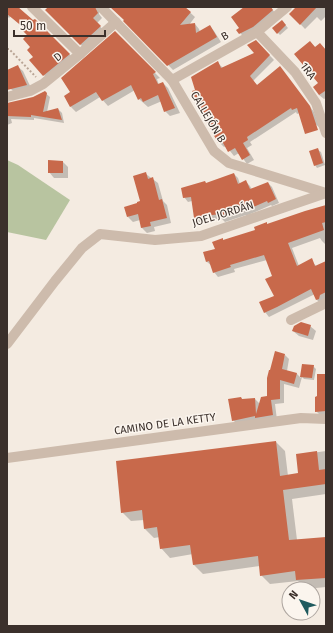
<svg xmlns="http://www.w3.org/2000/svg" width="333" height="633" viewBox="0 0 333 633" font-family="'Fira Sans',sans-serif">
  <rect width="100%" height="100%" fill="#f4ebe1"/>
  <path fill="#b8c4a0" d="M7,160l11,5 52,35 -24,40 -39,-8z"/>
  <g fill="#0003">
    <path d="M7,7h13l-1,2 14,12 2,-1 39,39 -26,21 -4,-5 -9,-17 -10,-29 -14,-13 -2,2 -2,-2z"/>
    <path d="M49,7h53l-3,3v4l3,4 -5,5 8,9 -20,17 -39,-39z"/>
    <path d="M112,7h72l11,10 -6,8 6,-1 4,5 1,3 10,-6 4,5 7,11 -48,28z"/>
    <path d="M270,7l7,8 -32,24 -7,-9z"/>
    <path d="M297,7h29v9l-5,5 -4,-4 -12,12 -14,-15z"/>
    <path d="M282,21l6,7 -8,7 -7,-7z"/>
    <path d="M115,33l45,45 -3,1 2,6 4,-2 5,5 12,25 -10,3 -5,-5 -3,-10 -14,6 -9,-8 -4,-9 -27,16 -8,-9 -24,15 -5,-5 -6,-11 6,-4z"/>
    <path d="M256,41l18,19 -21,21 5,5 22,-19 34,45 6,16 -18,-16 -5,2 -1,-2 -46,30 2,3 -5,3 7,12 -7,4 -8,-11 -5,3 -8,-10 -2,1 -5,-5 -1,-79 5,5 32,-15z"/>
    <path d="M310,42l6,6 10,3v47l-2,1 -5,-4v-12z"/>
    <path d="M17,66l6,5 9,19 -16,4 -5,-5 -4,-9v-9z"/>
    <path d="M44,92l6,5 -3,15 11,-3 4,4 2,10 -30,-5v2l-23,-1 1,4 -5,2v-21l26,-6z"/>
    <path d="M318,150l3,2 4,13 -8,3 -2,-3z"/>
    <path d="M63,162l5,5v11h-14l-5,-6z"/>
    <path d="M146,174l12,9 5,18 4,4 4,18 -17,4 1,4 -8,2 -5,-5 -2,-8 -7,2 -5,-5 13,-15z"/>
    <path d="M234,174l4,4 2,6 6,-2 4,4 2,4 16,-7 4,4 7,16 -7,3 -1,-1 -25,11v-1l-21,7 -4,-4 -22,4 -4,-4 -3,-17 -4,1 -4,-5 23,-13z"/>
    <path d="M326,206v39l-4,-4 -2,-3 -28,10 7,18 12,-6 6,7 9,-5v37l-4,6 -5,-5 -2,-6 -46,23 -4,-5 10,-16 -2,-19 -6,-17 -33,9 1,3 -17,5 -4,-5 -2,-6 -5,-4 -2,-9 11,-3 8,-9 33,-10 11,-6z"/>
    <path d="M310,326l6,5 -3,9 -14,-4 -6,-5z"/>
    <path d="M285,355l4,4 -2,12 10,3 4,4 2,-13 10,1 3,3 -2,11 -10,-1 -2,-2 -3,11 -15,-4v19l-9,1 2,16 -39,5 -5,-5 8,-22 2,2 12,-1 5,5 8,-7z"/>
    <path d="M326,375v41h-5l-5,-5 2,-14z"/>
    <path d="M276,442l9,9 3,25 12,-2 -3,-19 29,-4v43l-34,5 5,41 29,-2v49l-20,2 -8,-8 -28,3 -9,-9 -1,-9 -57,8 -9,-9 -1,-11 -23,4 -9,-10 -1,-11 -6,1 -9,-9 -1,-9 -13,1 -9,-9z"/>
  </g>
  <g fill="#c8694b">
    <path d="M7,7h11l15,13 2,-1 35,35 -27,22 -14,-16 4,-3 -6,-7 3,-3 -7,-8 4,-4 -5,-5 2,-2 -17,-14z"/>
    <path d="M48,7h47l3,6 -5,5 8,8 -21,19 -35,-35z"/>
    <path d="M110,7h75l6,5 -11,13 15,-2 1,10 14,-8 7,12 -50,29 -44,-45 1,-1z"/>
    <path d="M244,7h27l2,3 -20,17 -14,7 -3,-4 3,-2 -8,-11z"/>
    <path d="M296,7h21l-17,18 -11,-11z"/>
    <path d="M282,20l4,5 -9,9 -5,-6z"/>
    <path d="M115,31l41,41 -3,2 5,10 5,-2 12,26 -11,4 -6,-17 -15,7 -2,-4 -3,2 -7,-15 -29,16 -6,-9 -26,15 -6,-11 6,-4 -9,-14z"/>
    <path d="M256,40l14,15 -20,21 7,9 23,-19 30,40 8,24 -13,4 -8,-26 -5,2 -1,-2 -44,29 1,3 -5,3 7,12 -8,5 -7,-12 -7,4 -6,-11 -4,2 -20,-37 -6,-15 3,-1 -4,-13 27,-16 3,7 33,-15 -7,-8z"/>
    <path d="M310,41l5,6 5,-4 6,7v43l-1,-2 -6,4 -6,-8 5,-4 -24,-29z"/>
    <path d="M18,65l9,20 -20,5v-20z"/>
    <path d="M45,91l2,2 -4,19 15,-4 4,12 -31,-5v2l-24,-1v-13l26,-6z"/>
    <path d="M318,148l5,15 -9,3 -5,-15z"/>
    <path d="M48,160l15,1v12h-15z"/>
    <path d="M146,172l2,7 5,-2 6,23 3,-1 5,19 -17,4 1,4 -10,2 -3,-14 -11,3 -3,-10 13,-4v-1l3,-1 -7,-25z"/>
    <path d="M234,173l4,11 8,-4 4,9 18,-7 8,17 -8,4 -1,-2 -25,11 -1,-1 -21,7 -1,-4 -25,4 -3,-21 -8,1 -2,-10 24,-7 1,2z"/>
    <path d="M326,205v17l-4,1 2,7 -36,13 9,23 15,-8 3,8 11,-5v31l-6,3 -1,4 -3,1 -5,-11 -34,18 -13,6 -5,-11 15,-6 -9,-17 7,-3 -8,-21 -34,10 1,2 -18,6 -4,-12 -3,1 -3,-10 12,-3 -3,-7 11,-4v2l32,-10 -1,-3 13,-5v2l38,-13z"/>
    <path d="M301,322l10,3 -3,11 -16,-5 2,-5z"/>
    <path d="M275,351l10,3 -3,15 15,4 -3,11 -14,-4v19l-9,1 2,15 -18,3v-2l-23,5 -4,-22 13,-2 1,2 13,-1 1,16 5,-17 6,-1v-18l2,-8h1z"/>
    <path d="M302,364l12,1 -2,13 -12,-1z"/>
    <path d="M317,374h9v37l-11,1v-15l2,-1z"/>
    <path d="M276,441l4,35 18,-3 -2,-19 21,-3 2,19 7,-1v15l-43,6 6,50 37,-3v41l-30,2 -1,-9 -35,5 -2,-20 -65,9 -3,-20 -30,4 -3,-22 -13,2 -2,-19 -21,3 -5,-52z"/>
  </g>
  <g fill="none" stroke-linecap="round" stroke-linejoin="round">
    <path stroke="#b9a596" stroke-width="2" stroke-dasharray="2 2" stroke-linecap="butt" d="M7,49h2l27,28"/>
    <g stroke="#cdbbac" stroke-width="10">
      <path d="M32,7l48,47"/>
      <path d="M101,7l71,73 42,71 15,12 97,30"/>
      <path d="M257,32l38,40 21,31 10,30"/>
      <path d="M172,80l85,-48 30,-25"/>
      <path d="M7,97l23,-6 13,-7 37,-30 36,-32"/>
      <path d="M291,320l35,-17"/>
      <path d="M7,344l48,-63 27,-33 18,-14 55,6 46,-4 125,-43"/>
      <path d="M7,458l294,-40 25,1"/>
    </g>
  </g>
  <g text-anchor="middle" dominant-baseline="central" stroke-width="3" stroke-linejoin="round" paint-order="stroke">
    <g font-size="11" fill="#3b302b" stroke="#fbf5ee">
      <text transform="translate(225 36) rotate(-30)">B</text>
      <text transform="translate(58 57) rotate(-38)">D</text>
      <text transform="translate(308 71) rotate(53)">1RA</text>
      <text transform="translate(208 117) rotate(59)">CALLEJÓN B</text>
      <text transform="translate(223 214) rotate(-17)">JOEL JORDÁN</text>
      <text transform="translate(165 424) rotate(-8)">CAMINO DE LA KETTY</text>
    </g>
  </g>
  <rect width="333" height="633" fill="none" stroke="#3b302b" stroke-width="16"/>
  <g transform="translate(301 601) rotate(310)"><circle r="19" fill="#fbf5ee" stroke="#aea6a0"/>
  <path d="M0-3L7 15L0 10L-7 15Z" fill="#1f5a5e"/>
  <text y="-6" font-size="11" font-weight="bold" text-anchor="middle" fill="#3b302b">N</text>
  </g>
  <path d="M14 30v6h91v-6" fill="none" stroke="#3b302b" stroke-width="2"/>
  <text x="20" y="30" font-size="12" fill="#3b302b" stroke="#fbf5ee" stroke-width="3" paint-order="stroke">50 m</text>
</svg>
